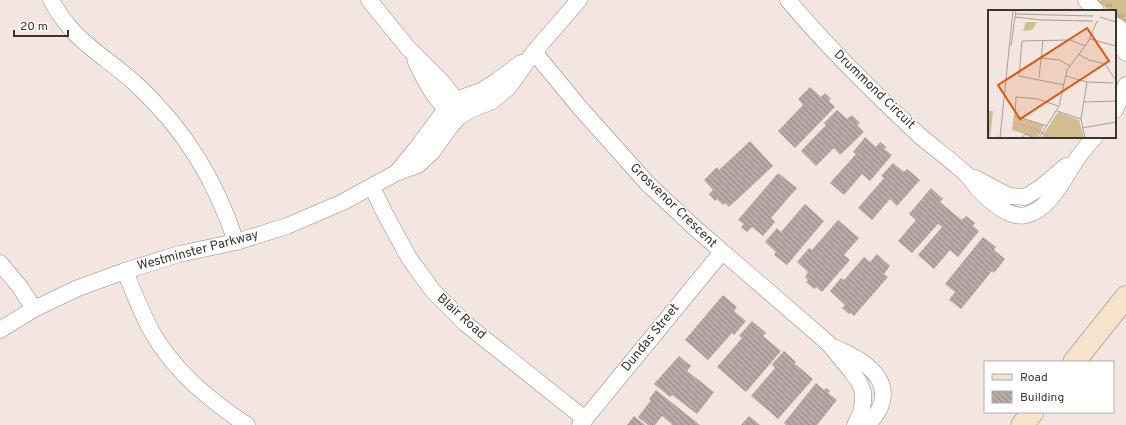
<svg xmlns="http://www.w3.org/2000/svg" width="1126" height="425" viewBox="0 0 1126 425" font-family="Overpass,sans-serif">
  <defs>
    <pattern id="grass-tufts" width="24" height="20" patternUnits="userSpaceOnUse"><rect width="24" height="20" fill="#d1bd8d"/><path d="M3 7l-1-3M5 7V3M7 7l1-3M15 17l-1-3M17 17v-4M19 17l1-3" fill="none" stroke="#ab9a74"/></pattern>
    <pattern id="building-back-hatch" width="6" height="6" patternUnits="userSpaceOnUse"><rect width="6" height="6" fill="#b7a8a6"/><path d="M-1 5l2 2M0 0l6 6M5-1l2 2" fill="none" stroke="#968a88"/></pattern>
  </defs>
  <rect width="100%" height="100%" fill="#f3e5df"/>
  <path fill="url(#grass-tufts)" d="M1097,0h29v26l-11,-9v-6h-6z"/>
  <g fill="url(#building-back-hatch)">
    <path d="M810,87l11,10 4,-4 6,6 -2,2 6,6 -40,41 -17,-17 25,-26 -5,-6z"/>
    <path d="M837,110l10,9 5,-4 8,8 -3,2 7,7 -24,23 -6,-7 -18,18 -15,-15 25,-26 -2,-2z"/>
    <path d="M865,137l11,10 4,-5 6,5 -2,2 8,6 -22,26 -8,-7 -18,21 -14,-12 26,-29 -3,-2z"/>
    <path d="M750,141l23,25 -44,41 -4,-4 -2,2 -6,-6 -2,2 -6,-7 4,-4 -9,-10 13,-13 2,3z"/>
    <path d="M893,163l11,9 3,-3 13,11 -23,26 -7,-7 -18,21 -14,-12 26,-30 -3,-2z"/>
    <path d="M778,173l19,15 -26,30 4,4 -12,14 -11,-9 -5,5 -6,-5 3,-3 -6,-4z"/>
    <path d="M931,188l12,11 -3,3 12,10 10,8 4,-4 9,7 -2,3 6,5 -21,26 -8,-7 -16,19 -16,-14 24,-28 -4,-3 -26,29 -14,-12 18,-21 -7,-6z"/>
    <path d="M805,204l19,17 -37,44 -13,-10 2,-3 -11,-10 12,-14 4,4z"/>
    <path d="M838,220l21,18 -15,17 6,5 -28,32 -6,-5 -2,2 -8,-7 2,-2 -3,-3 3,-5 -11,-10 12,-14 3,2z"/>
    <path d="M983,237l13,10 -2,3 11,9 -11,14 -2,-2 -31,38 -12,-9 6,-8 -10,-8z"/>
    <path d="M877,254l13,12 -6,8 4,3 -34,39 -3,-3 -2,1 -7,-6 3,-3 -15,-14 11,-13 3,2 20,-23 6,5z"/>
    <path d="M723,295l14,12 -3,4 12,10 -12,14 -2,-2 -24,27 -23,-20z"/>
    <path d="M752,321l14,12 -3,3 18,15 -35,41 -29,-25 25,-29 -3,-2z"/>
    <path d="M784,351l12,11 -2,1 19,16 -35,40 -27,-23 24,-28 -3,-4z"/>
    <path d="M679,356l12,10 -4,5 27,21 -17,22 -25,-19 -2,2 -16,-13z"/>
    <path d="M816,383l8,7 2,-2 4,3 -2,2 9,7 -20,25h-31l-2,-2z"/>
    <path d="M656,390l44,35h-29l1,-1 -10,-8 -7,9h-7l-10,-8 13,-17 -2,-1z"/>
    <path d="M634,416l11,9h-18z"/>
    <path d="M749,416l11,9h-19z"/>
  </g>
  <g fill="none" stroke-linecap="round" stroke-linejoin="round">
    <defs>
      <g id="minor">
        <path d="M51,0c6,11 13,21 21,30 19,21 44,35 65,55 48,45 78,94 99,157"/>
        <path d="M369,0l39,48 34,34 14,18 2,9"/>
        <path d="M788,0c40,48 85,92 131,135 15,13 32,25 47,39 5,5 10,13 15,18 10,10 30,27 45,23 24,-5 40,-40 53,-59 5,-7 10,-13 16,-19"/>
        <path d="M1086,0l10,11"/>
        <path d="M1115,25l11,8"/>
        <path d="M1115,39l11,14"/>
        <path d="M534,52l47,57 67,75 47,44 133,115 24,29 7,10 4,10v10l-2,11 -6,12"/>
        <path d="M416,62c10,20 19,41 39,52"/>
        <path d="M1115,110l11,-25"/>
        <path d="M397,172l19,-23 30,-40 10,-9 27,-10 14,-9 24,-18"/>
        <path d="M975,178l34,18 16,1 15,-9 26,-22"/>
        <path d="M372,187l12,25 25,46 24,33 33,33 119,95"/>
        <path d="M0,263l20,24 14,22"/>
        <path d="M125,271c8,20 16,41 27,61 22,39 58,69 95,93"/>
        <path d="M0,330l34,-21 44,-21 47,-17 54,-17 57,-12 51,-16 56,-24 53,-29 22,-8 14,-13 18,-25 9,-10 9,-6 24,-10 16,-13 26,-36 45,-52"/>
        <path d="M836,348c10,5 22,10 30,17 23,18 22,40 1,60"/>
        <path d="M580,425l142,-173"/>
      </g>
      <g id="secondary">
        <path d="M1074,362l52,-65"/>
        <path d="M1022,425l11,-13"/>
      </g>
    </defs>
    <use href="#minor" stroke="#968983" stroke-width="17"/>
    <use href="#secondary" stroke="#968983" stroke-width="23"/>
    <use href="#minor" stroke="#fff" stroke-width="16"/>
    <use href="#secondary" stroke="#f7e2cb" stroke-width="22"/>
  </g>
  <g text-anchor="middle" dominant-baseline="central" stroke-width="3" stroke-linejoin="round" paint-order="stroke">
    <g font-size="13" fill="#3a3532" stroke="#fff">
      <text transform="translate(874 90) rotate(44)">Drummond Circuit</text>
      <text transform="translate(673 206) rotate(44)">Grosvenor Crescent</text>
      <text transform="translate(198 251) rotate(-15)">Westminster Parkway</text>
      <text transform="translate(461 317) rotate(42)">Blair Road</text>
      <text transform="translate(651 338) rotate(-51)">Dundas Street</text>
    </g>
  </g>
  <g transform="translate(988 10)">
    <rect width="128" height="128" fill="#f3e5df"/>
    <path d="M38,12h11l-5,8 -9,1zM0,101h5l-3,27h-2zM70,102l21,8 5,18h-43zM26,105l30,10 -5,11 -3,2 -24,-8z" fill="#d1bd8d"/>
    <path fill="none" stroke="#e1a4af" stroke-width="2" d="M25,113l22,6 16,9"/>
    <path fill="none" stroke="#a99f9a" stroke-width="1" d="M28,4l77,2M27,7l26,3 52,1M112,7l16,5M102,29l26,7M23,36l5,-36M90,44l11,6 16,4 10,15M53,48l19,2 10,6M78,66l21,6 26,1M51,68l4,-38M76,75l-45,-9 3,-35 48,-1 15,6M96,92l32,-1M69,101l24,8M59,116l-32,-10 1,-19 22,2 20,7M94,118l34,-6M12,128l13,-128M34,128l3,-4 9,4M51,128l20,-32 8,-36 21,-28 9,-21M97,128l-4,-19 6,-37"/>
    <path fill="#df570e" fill-opacity="0.15" stroke="#df570e" stroke-width="2" d="M99,18l22,33 -89,58 -22,-34z"/>
    <rect width="128" height="128" fill="none" stroke="#3a3532" stroke-width="2"/>
  </g>
  <rect x="984" y="361" width="130" height="52" fill="#ffffff" stroke="#b0aead"/>
  <rect x="992" y="374" width="20" height="6" fill="#f7e2cb" stroke="#b0aead"/>
  <text x="1020" y="381" font-size="12" fill="#3a3532">Road</text>
  <rect x="992" y="391" width="20" height="12" fill="url(#building-back-hatch)" stroke="#b0aead"/>
  <text x="1020" y="401" font-size="12" fill="#3a3532">Building</text>
  <path d="M14 30v6h54v-6" fill="none" stroke="#3a3532" stroke-width="2"/>
  <text x="20" y="30" font-size="12" fill="#3a3532" stroke="#ffffff" stroke-width="3" paint-order="stroke">20 m</text>
</svg>
